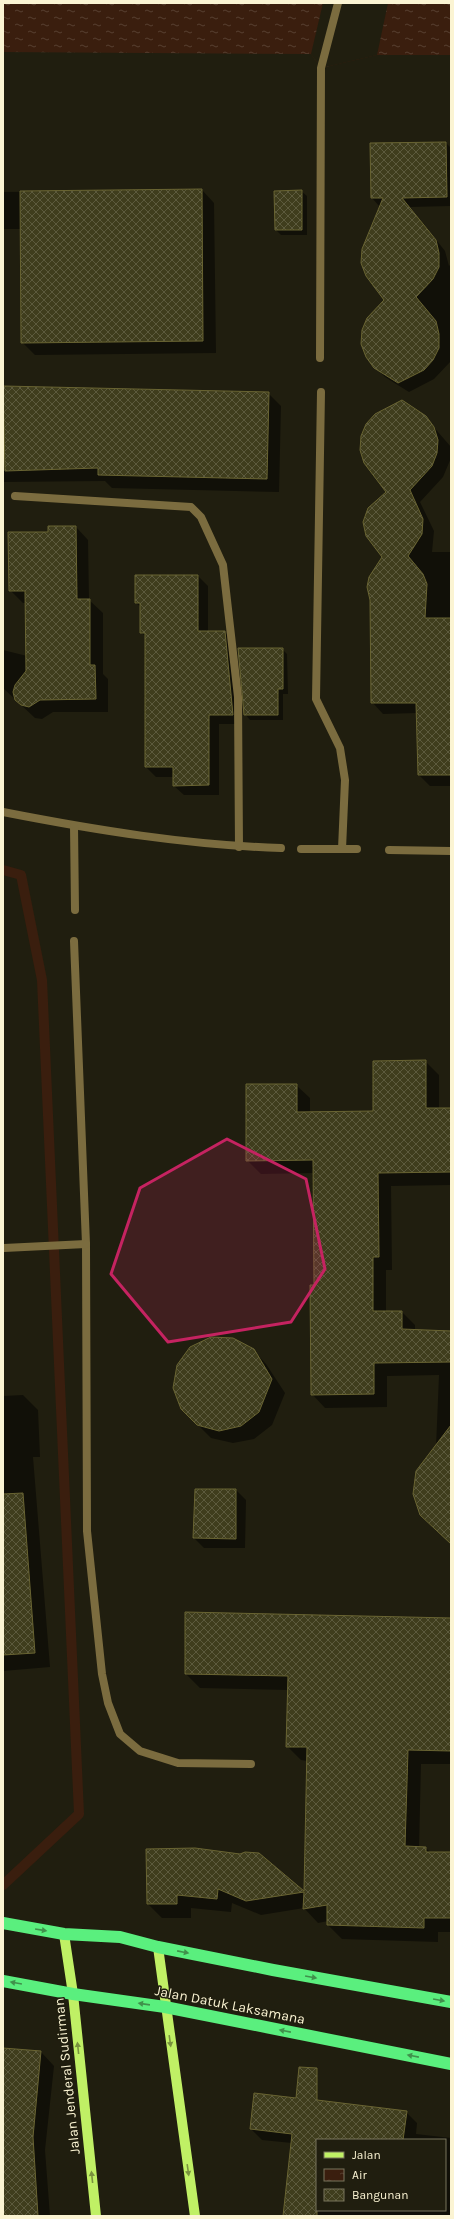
<svg xmlns="http://www.w3.org/2000/svg" width="454" height="2219" viewBox="0 0 454 2219" font-family="Karla,sans-serif">
  <defs>
    <pattern id="water-ripples" width="26" height="14" patternUnits="userSpaceOnUse"><rect width="26" height="14" fill="#3a1e0e"/><path d="M2 4q2-2 4 0t4 0M15 11q2-2 4 0t4 0" fill="none" stroke="#573f30"/></pattern>
    <pattern id="building-cross-hatch" width="8" height="8" patternUnits="userSpaceOnUse"><rect width="8" height="8" fill="#3f3d1d"/><path d="M0 0l8 8M0 8l8-8" fill="none" stroke="#5c5a3d"/></pattern>
  </defs>
  <rect width="100%" height="100%" fill="#201e0f"/>
  <path fill="url(#water-ripples)" d="M3,3h448v52h-74l-56,13 -10,-14 -308,-2z"/>
  <path fill="#201e0f" d="M323,3h65l-11,52 -56,13 -10,-14z"/>
  <g fill="#0007" fill-rule="evenodd">
    <path d="M446,143l5,5v58l-41,1 35,44 4,15 2,-2v97l-17,18 -25,13 -24,-15 -10,-10 10,-67 -5,-93 -8,-9 -1,-54z"/>
    <path d="M202,190l12,13 2,150 -181,2 -13,-13 -1,-113h-18v-37z"/>
    <path d="M301,191l6,5v39h-26l-5,-5z"/>
    <path d="M268,393l13,13 -2,86 -167,-4 -7,-7 -102,1v-69z"/>
    <path d="M425,417l26,30v11l-8,19 -23,25 14,29 -2,21h19v234h-21l-11,-11 -2,-62 -34,1 -11,-12 15,-210z"/>
    <path d="M76,527l12,13 1,60 14,13v61l5,5v33h-55l-11,7 -7,-1 -32,-30v-38l24,6 -1,-53h-3l-13,-13 39,-57z"/>
    <path d="M198,576l10,10v46h17l10,10 7,82h-23v71h-35l-10,-9v-9h-18l-10,-10v-130l-5,-5v-25l-5,-4z"/>
    <path d="M282,649l5,5 1,40h-5v26h-33l-5,-6z"/>
    <path d="M425,1061l14,14v34h12v76l-60,1 1,84h-6v42h16l13,13v5l36,2v212l-15,-97 3,-72 -52,1v31l-62,1 -13,-14 3,-108v-113l-54,1 -14,-14 49,-75 14,13v15l64,-1z"/>
    <path d="M253,1350l13,14 19,29 -13,32 -18,14 -21,4 -22,-5 -16,-16z"/>
    <path d="M23,1395l15,15 2,47h-7l17,210 -47,4v-275z"/>
    <path d="M236,1490l10,10 -1,48h-41l-10,-10z"/>
    <path d="M451,1619v145h-30l-2,84h7l5,5h20v79h-13v10l-96,-3 -14,-14v-4l-10,2 -14,-15 -43,7 -29,-12 -1,9 -40,-4v10h-29l-14,-14 92,-49 19,-1 46,39 2,-132 -6,-1 -14,-14 2,-56 -89,-2 -14,-14z"/>
    <path d="M3,2049l38,3 13,14 -9,84 5,66h-47z"/>
    <path d="M406,2112l11,11 -1,11 35,4v78h-167l8,-73 -30,-3 -11,-11zM317,2140h128v70h-128z"/>
  </g>
  <g fill="none" stroke-linecap="round" stroke-linejoin="round">
    <path stroke="#3a1e0e" stroke-width="10" d="M3,870l18,5 21,105 37,834 -76,71"/>
  </g>
  <g fill="url(#building-cross-hatch)" stroke="#696432">
    <path d="M446,142l1,55 -45,1 34,42 3,13v14l-6,12 -17,18 20,24 3,13v14l-6,12 -9,10 -26,13 -24,-15 -8,-11 -5,-13 1,-14 5,-12 17,-18 -18,-24 -5,-13 1,-14 21,-51h-12l-1,-55z"/>
    <path d="M202,189l1,152 -182,2 -1,-152z"/>
    <path d="M302,190v40h-27l-1,-39z"/>
    <path d="M3,386l266,6 -2,87 -169,-4v-7l-93,3z"/>
    <path d="M402,400l24,16 8,11 4,13 -1,13 -5,13 -22,24 13,29 -1,15 -14,22 15,18 4,10 -2,34h26v157h-33l-2,-72h-45l-1,-103 -3,-13 2,-10 13,-20 -16,-21 -3,-14 5,-14 18,-16 -22,-29 -4,-13 1,-14 5,-12 9,-10z"/>
    <path d="M48,526h28l1,73h13v66h5l1,34 -56,1 -11,7 -8,-2 -6,-5 -2,-8 2,-7 11,-14 -1,-80h-16l-1,-59h40z"/>
    <path d="M135,575h63v56h27l8,84h-24v70l-36,1v-19h-28v-134h-5v-30h-5z"/>
    <path d="M238,648h45v41h-5v26h-34z"/>
    <path d="M426,1060v48h25v64l-73,1 1,84h-6v54h29v18l49,2v31l-77,1v31l-63,1 -1,-110h4l-1,-125 -67,1v-77h51v28l76,-1v-50z"/>
    <path d="M211,1337l22,1 21,11 18,30 -13,33 -18,14 -22,5 -22,-6 -16,-16 -8,-21 4,-23 13,-18z"/>
    <path d="M451,1425v119l-31,-29 -7,-21 3,-23z"/>
    <path d="M195,1489h41v50l-43,-1z"/>
    <path d="M23,1493l12,160 -32,2v-161z"/>
    <path d="M185,1612l266,6v133l-43,-1 -3,96 21,1v5h25v66h-27v10l-97,-3v-20l-24,4 1,-17 -58,9 -28,-12 -1,10 -40,-4v9h-30l-1,-55 49,-1 45,6 5,-2 14,1 45,38 3,-144h-21l2,-71 -103,-2z"/>
    <path d="M3,2048l38,3 -8,86 5,79h-35z"/>
    <path d="M299,2067l18,1v32l90,11 -4,29h-86v76h-34l9,-82 -42,-5 4,-36 42,5z"/>
  </g>
  <g fill="none" stroke-linecap="round" stroke-linejoin="round">
    <g stroke="#7b6c3f" stroke-width="8">
      <path d="M320,358l1,-290 17,-65"/>
      <path d="M321,392l-5,307 24,49 5,32 -3,69"/>
      <path d="M15,496l176,11 10,10 22,48 15,132 1,150"/>
      <path d="M3,812c92,18 184,33 278,36"/>
      <path d="M74,826l1,84"/>
      <path d="M301,849h56"/>
      <path d="M389,850l62,1"/>
      <path d="M74,941l12,303 1,287 15,143 6,29 12,31 20,17 38,12 73,1"/>
      <path d="M4,1248l82,-4"/>
    </g>
    <g stroke="#c0f065" stroke-width="10">
      <path d="M64,1934l9,60 23,222"/>
      <path d="M158,1947l37,269"/>
    </g>
    <g stroke="#5aef7e" stroke-width="12">
      <path d="M3,1923l61,11 56,3 38,10 115,23 178,32"/>
      <path d="M3,1981l70,13 92,13 286,57"/>
    </g>
  </g>
  <defs><path id="oneway-solid" d="M-6-.8H1V-3.2L6.5 0L1 3.2V.8H-6Z"/></defs>
  <g fill="#40914c">
    <use href="#oneway-solid" transform="translate(41 1930) rotate(9)"/>
    <use href="#oneway-solid" transform="translate(183 1952) rotate(11)"/>
    <use href="#oneway-solid" transform="translate(311 1977) rotate(10)"/>
    <use href="#oneway-solid" transform="translate(16 1983) rotate(-170)"/>
    <use href="#oneway-solid" transform="translate(439 2000) rotate(10)"/>
    <use href="#oneway-solid" transform="translate(144 2004) rotate(-172)"/>
    <use href="#oneway-solid" transform="translate(285 2031) rotate(-169)"/>
    <use href="#oneway-solid" transform="translate(413 2056) rotate(-169)"/>
  </g>
  <g fill="#78923e">
    <use href="#oneway-solid" transform="translate(170 2041) rotate(82)"/>
    <use href="#oneway-solid" transform="translate(78 2048) rotate(-96)"/>
    <use href="#oneway-solid" transform="translate(188 2170) rotate(82)"/>
    <use href="#oneway-solid" transform="translate(92 2177) rotate(-96)"/>
  </g>
  <path fill="#c52361" fill-opacity="0.2" stroke="#c52361" stroke-width="3" stroke-linejoin="round" d="M227,1139l79,40 19,90 -34,53 -123,20 -57,-68 29,-86z"/>
  <g text-anchor="middle" dominant-baseline="central" stroke-width="3" stroke-linejoin="round" paint-order="stroke">
    <g font-size="14" fill="#fbf4d3" stroke="#201e0f">
      <text transform="translate(230 2005) rotate(11)">Jalan Datuk Laksamana</text>
      <text transform="translate(67 2076) rotate(-96)">Jalan Jenderal Sudirman</text>
    </g>
  </g>
  <rect width="454" height="2219" fill="none" stroke="#fbf4d3" stroke-width="8"/>
  <rect x="316" y="2139" width="130" height="72" fill="#201e0f" stroke="#78745d"/>
  <rect x="324" y="2152" width="20" height="6" fill="#c0f065" stroke="#78745d"/>
  <text x="352" y="2159" font-size="12" fill="#fbf4d3">Jalan</text>
  <rect x="324" y="2169" width="20" height="12" fill="url(#water-ripples)" stroke="#78745d"/>
  <text x="352" y="2179" font-size="12" fill="#fbf4d3">Air</text>
  <rect x="324" y="2189" width="20" height="12" fill="url(#building-cross-hatch)" stroke="#78745d"/>
  <text x="352" y="2199" font-size="12" fill="#fbf4d3">Bangunan</text>
</svg>
